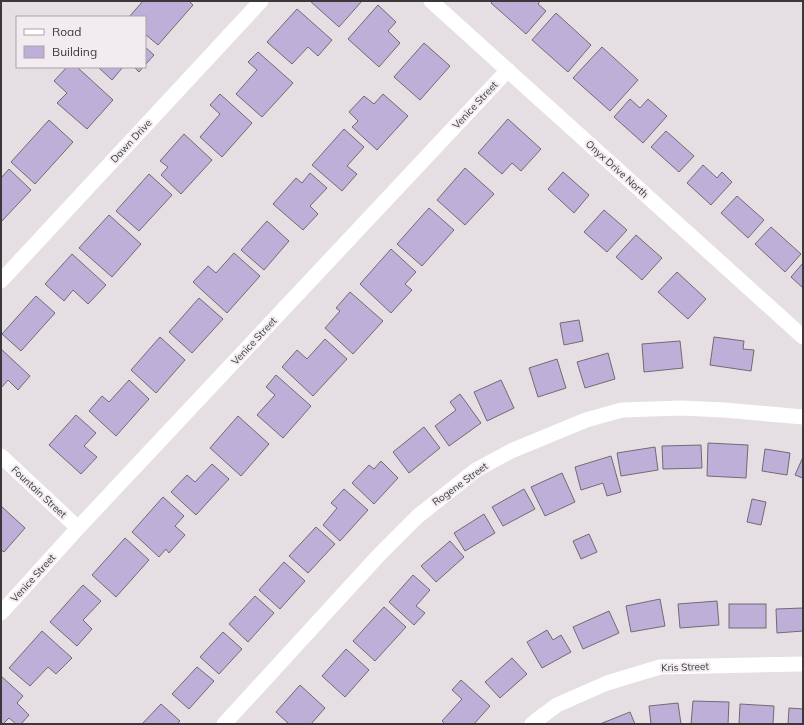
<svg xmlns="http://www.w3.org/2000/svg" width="804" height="725" viewBox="0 0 804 725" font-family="Mulish,sans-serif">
  <rect width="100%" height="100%" fill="#e5dfe4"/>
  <g fill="#beafd9" stroke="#6e6c72">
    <path d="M143,1h46l4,4 -35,40 -13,-11v-17h-16z"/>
    <path d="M310,1h52l-23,26z"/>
    <path d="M493,1h47l-2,3 8,7 -20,23 -35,-31z"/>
    <path d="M378,5l18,17 -8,9 12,12 -21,24 -31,-28z"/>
    <path d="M297,9l35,31 -14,16 -10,-9 -16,17 -25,-22z"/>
    <path d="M556,13l35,32 -23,27 -36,-32z"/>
    <path d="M424,43l26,23 -30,34 -26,-23z"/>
    <path d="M145,47l9,8 -9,10z"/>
    <path d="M602,47l36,33 -28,31 -37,-33z"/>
    <path d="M258,52l35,31 -31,34 -26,-23 21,-24 -9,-8z"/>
    <path d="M67,67h10l36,33 -26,29 -30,-26 10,-10 -13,-12z"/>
    <path d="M98,67h25l-11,13z"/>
    <path d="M134,67h9l-4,5z"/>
    <path d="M220,94l32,29 -30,34 -22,-20 20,-23 -10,-9z"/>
    <path d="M383,94l25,22 -31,34 -25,-23 6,-6 -9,-9 15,-16 10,8z"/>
    <path d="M630,99l10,9 8,-9 19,17 -24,27 -29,-26z"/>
    <path d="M508,119l33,30 -20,22 -9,-8 -10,11 -24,-21z"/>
    <path d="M49,120l24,22 -38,42 -24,-22z"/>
    <path d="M344,129l20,18 -17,19 10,8 -15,17 -30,-26z"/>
    <path d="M666,131l28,25 -15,16 -28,-25z"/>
    <path d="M184,134l28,26 -31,34 -20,-19 7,-8 -8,-6z"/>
    <path d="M703,165l14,13 5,-6 10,10 -21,23 -24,-22z"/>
    <path d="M465,168l29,26 -29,31 -28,-25z"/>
    <path d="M9,169l22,21 -30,32v-44z"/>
    <path d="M563,172l26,23 -15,18 -26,-24z"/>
    <path d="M310,173l17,15 -17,18 8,8 -15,16 -30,-26 23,-26 6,5z"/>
    <path d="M149,174l23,21 -33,36 -23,-20z"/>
    <path d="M737,196l27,24 -16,18 -27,-25z"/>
    <path d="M429,208l25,22 -32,36 -25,-22z"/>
    <path d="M604,210l23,20 -20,22 -23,-20z"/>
    <path d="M109,215l32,29 -29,33 -33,-29z"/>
    <path d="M267,221l22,20 -25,29 -23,-20z"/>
    <path d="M771,227l30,27 -16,18 -30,-28z"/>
    <path d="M636,235l26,23 -20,22 -26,-23z"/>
    <path d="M391,249l25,23 -11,12 7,6 -21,23 -31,-29z"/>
    <path d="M234,253l26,23 -33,37 -34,-31 15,-16 8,7z"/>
    <path d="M72,254l34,31 -18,19 -15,-14 -9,11 -19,-17z"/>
    <path d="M803,263v25l-12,-11z"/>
    <path d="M677,272l29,27 -18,20 -30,-27z"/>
    <path d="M350,292l33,29 -30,33 -28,-26 15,-17 -4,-3z"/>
    <path d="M36,296l19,17 -34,38 -19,-17z"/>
    <path d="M199,298l24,21 -31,34 -23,-21z"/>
    <path d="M579,320l4,21 -19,4 -4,-22z"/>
    <path d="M160,337l25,23 -29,33 -25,-23z"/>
    <path d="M714,337l30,4 -1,8 11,1 -3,21 -41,-6z"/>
    <path d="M325,339l22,20 -34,37 -31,-29 15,-17 10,9z"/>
    <path d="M680,341l3,27 -39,4 -2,-28z"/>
    <path d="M1,349l29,27 -12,14 -10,-10 -7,8z"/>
    <path d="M608,353l7,26 -30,9 -8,-26z"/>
    <path d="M557,359l9,29 -28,9 -9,-29z"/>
    <path d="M276,375l35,31 -28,32 -26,-23 18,-20 -9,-8z"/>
    <path d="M129,380l20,19 -33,37 -27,-25 13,-15 7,6z"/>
    <path d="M501,380l13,28 -27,13 -13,-29z"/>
    <path d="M460,394l21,29 -32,23 -14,-20 21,-16 -6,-8z"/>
    <path d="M76,415l20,18 -12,13 13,11 -16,17 -32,-29z"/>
    <path d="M238,416l31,28 -28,32 -31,-28z"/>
    <path d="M424,427l16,21 -31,25 -16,-21z"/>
    <path d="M708,443l40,2 -2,33 -39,-2z"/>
    <path d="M701,445l1,23 -39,1 -1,-23z"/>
    <path d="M655,447l3,23 -37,6 -4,-23z"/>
    <path d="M765,449l25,4 -3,22 -25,-4z"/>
    <path d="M611,456l10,36 -14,4 -4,-13 -22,7 -6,-23z"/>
    <path d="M803,457v21l-8,-3z"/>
    <path d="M381,461l17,17 -24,26 -22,-21 17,-18 5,4z"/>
    <path d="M212,464l17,15 -33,36 -25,-23 16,-17 8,7z"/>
    <path d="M562,473l13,29 -30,14 -14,-29z"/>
    <path d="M344,489l24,21 -28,31 -17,-16 14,-17 -6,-5z"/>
    <path d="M524,489l11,20 -32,17 -11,-19z"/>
    <path d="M163,497l21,19 -9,10 10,9 -16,18 -3,-4 -7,8 -27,-25z"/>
    <path d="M752,499l14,3 -5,23 -14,-3z"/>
    <path d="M1,506l24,22 -21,24 -3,-2z"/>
    <path d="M484,514l11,19 -30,18 -11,-18z"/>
    <path d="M316,527l19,17 -27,29 -19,-17z"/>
    <path d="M589,534l8,18 -16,7 -8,-18z"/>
    <path d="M125,538l24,22 -33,37 -24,-22z"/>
    <path d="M450,541l14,16 -28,25 -15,-16z"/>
    <path d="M284,562l21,19 -25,28 -21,-19z"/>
    <path d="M413,575l17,15 -14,16 9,7 -11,12 -25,-23z"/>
    <path d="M83,585l18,16 -18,19 9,9 -15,17 -27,-24z"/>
    <path d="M255,596l19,17 -26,29 -19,-18z"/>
    <path d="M660,599l5,27 -34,6 -5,-26z"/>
    <path d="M717,601l2,24 -39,3 -2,-24z"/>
    <rect x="729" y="604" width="37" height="24"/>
    <path d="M384,607l22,20 -31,34 -22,-20z"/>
    <path d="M803,608v23l-26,2 -1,-24z"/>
    <path d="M609,611l10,22 -36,16 -10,-22z"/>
    <path d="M547,630l6,10 8,-5 10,17 -29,16 -15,-26z"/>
    <path d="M42,631l30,27 -16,16 -8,-7 -18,19 -21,-18z"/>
    <path d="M223,632l19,17 -23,25 -19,-17z"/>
    <path d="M346,649l23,21 -24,27 -23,-21z"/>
    <path d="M512,658l15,16 -27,24 -15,-16z"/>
    <path d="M197,667l17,14 -25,28 -17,-15z"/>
    <path d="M1,676l22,20 -6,7 12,12 -8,9h-5l-7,-6 -6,6h-2z"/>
    <path d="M461,680l29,26 -16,18h-29l-3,-3 20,-22 -10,-9z"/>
    <path d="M300,685l25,23 -14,16h-22l-13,-12z"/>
    <path d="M693,701l36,1 -1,22h-37z"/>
    <path d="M678,703l3,21h-30l-2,-18z"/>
    <path d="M161,704l19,17 -3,3h-35z"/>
    <path d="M740,704l34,2 -1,18h-34z"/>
    <path d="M789,708l14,1v15h-15z"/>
    <path d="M630,712l5,12h-35z"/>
  </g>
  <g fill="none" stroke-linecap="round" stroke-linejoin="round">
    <g stroke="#fff" stroke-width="15">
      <path d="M431,1l372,336"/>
      <path d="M1,281l260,-280"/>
      <path d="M1,456l77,72"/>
      <path d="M1,613l77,-85 430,-458"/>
      <path d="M224,724l155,-169 39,-39 58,-46 35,-19 75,-31 36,-10 59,-2 43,2 79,7"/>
      <path d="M532,724l6,-5 19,-14 50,-22 53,-16 143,-3"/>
    </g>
  </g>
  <g text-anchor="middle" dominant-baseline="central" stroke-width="4" stroke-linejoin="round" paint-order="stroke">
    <g font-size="10" fill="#3a383a" stroke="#f2ecf1">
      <text transform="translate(475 105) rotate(-47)">Venice Street</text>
      <text transform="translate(131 141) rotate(-47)">Dawn Drive</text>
      <text transform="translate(617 169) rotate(42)">Onyx Drive North</text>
      <text transform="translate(254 341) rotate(-47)">Venice Street</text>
      <text transform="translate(460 484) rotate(-36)">Rogene Street</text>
      <text transform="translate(39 492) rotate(43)">Fountain Street</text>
      <text transform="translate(33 578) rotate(-48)">Venice Street</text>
      <text transform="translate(685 667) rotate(-2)">Kris Street</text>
    </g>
  </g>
  <rect width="804" height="725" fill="none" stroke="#3a383a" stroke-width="4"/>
  <rect x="16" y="16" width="130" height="52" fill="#f2ecf1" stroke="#a8a4a8"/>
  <rect x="24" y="29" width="20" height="6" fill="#ffffff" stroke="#a8a4a8"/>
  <text x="52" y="36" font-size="12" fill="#3a383a">Road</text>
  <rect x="24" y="46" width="20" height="12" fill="#beafd9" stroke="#a8a4a8"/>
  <text x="52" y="56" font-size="12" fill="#3a383a">Building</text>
</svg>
